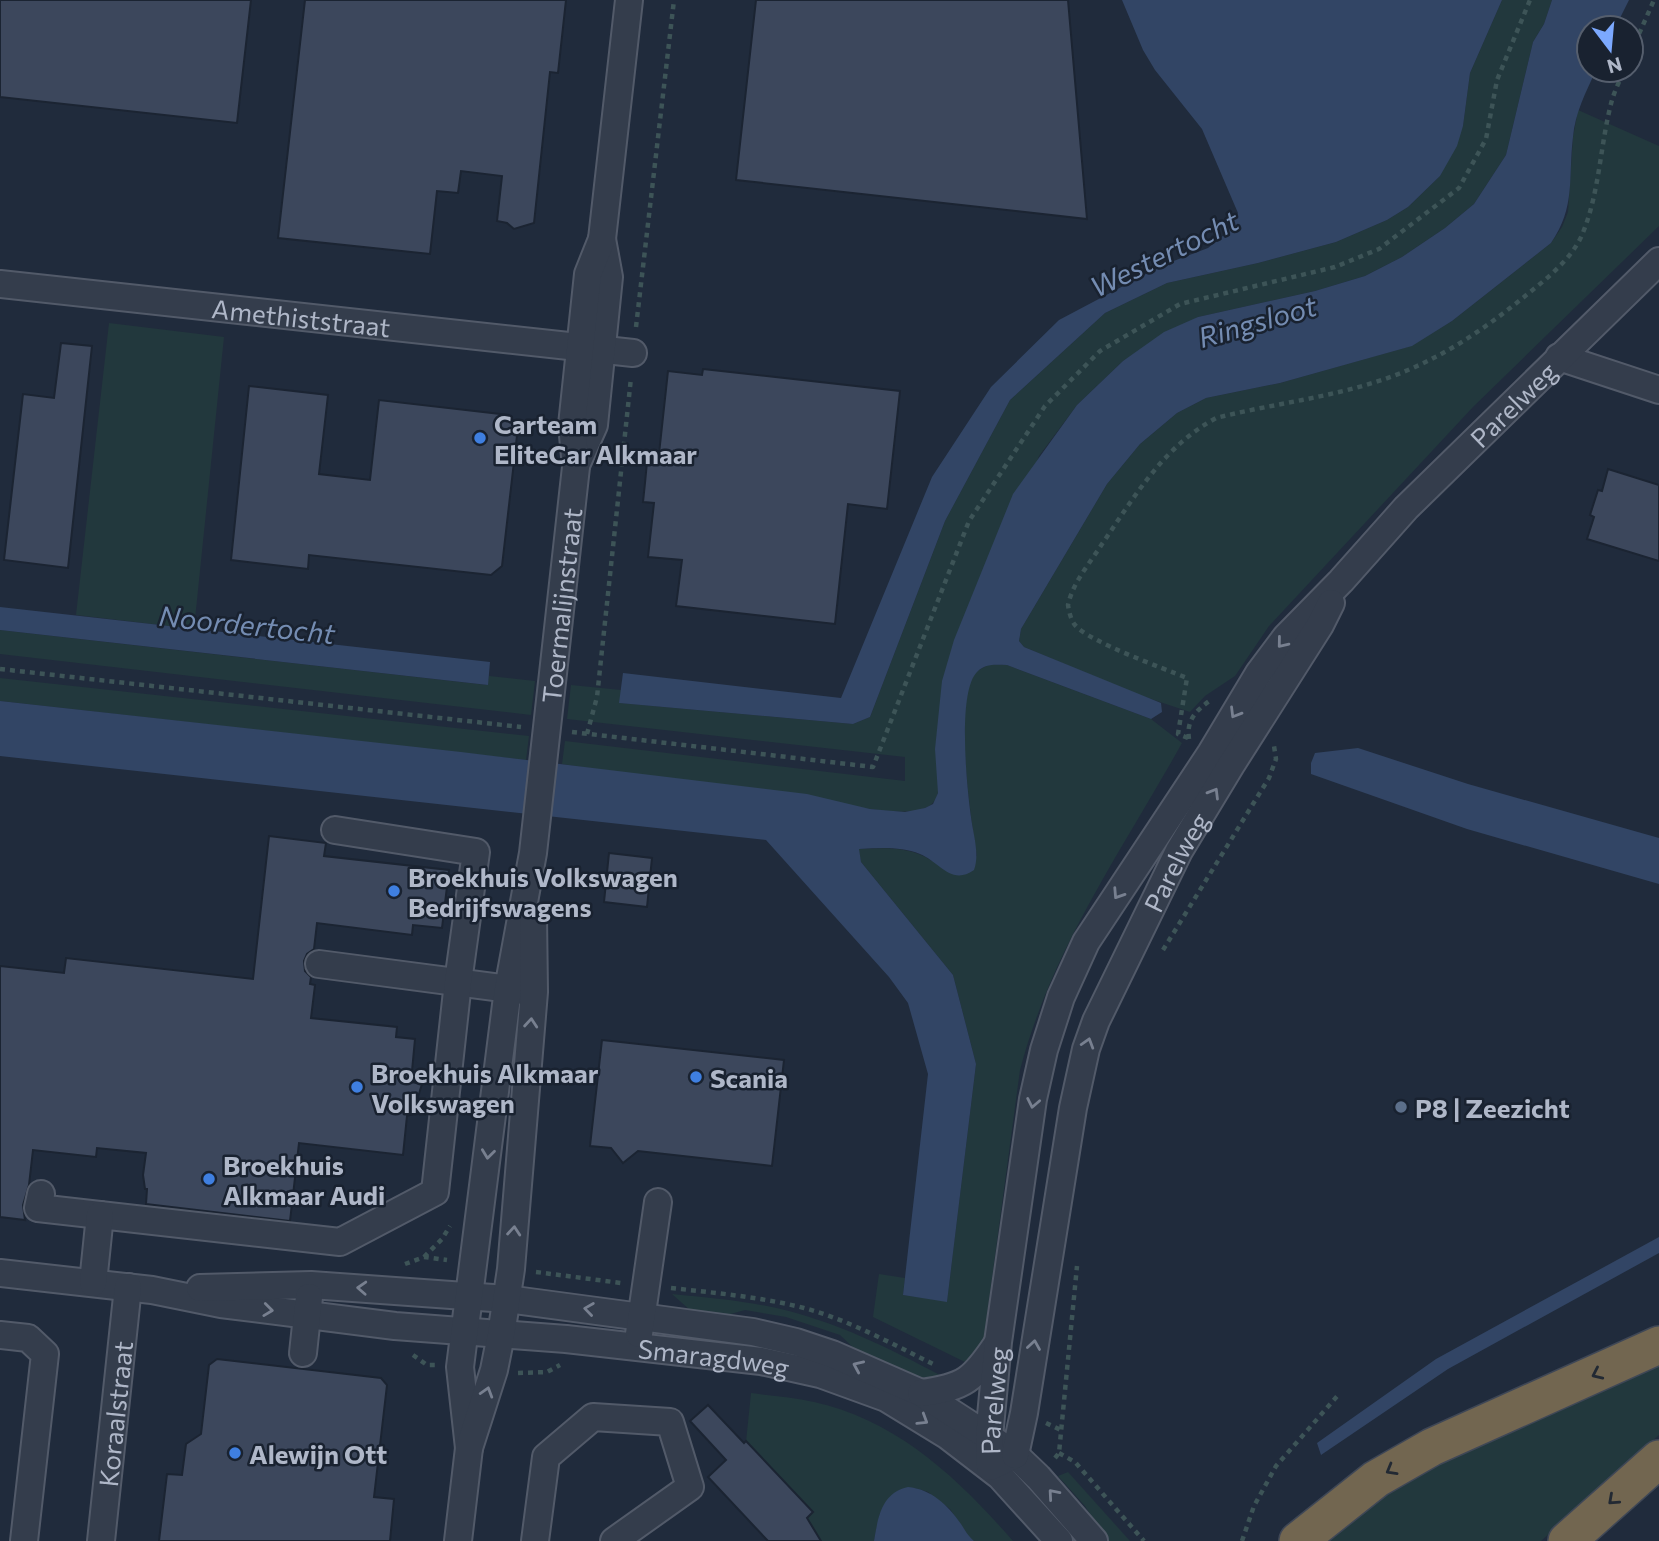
<svg xmlns="http://www.w3.org/2000/svg" width="1659" height="1541" font-family="Commissioner,sans-serif">
<style>
.green{fill:#22383d}
.water{fill:#324565}
.building{fill:#3c475c;stroke:#1b2432;stroke-width:2}
.lines{fill:none;stroke-linecap:round;stroke-linejoin:round}
.minor-casing{stroke:#525a69;stroke-width:30}
.highway-casing{stroke:#3f4756;stroke-width:40}
.path{stroke:#3d5457;stroke-width:4.5;stroke-dasharray:5 5;stroke-linecap:butt}
.minor{stroke:#343d4c;stroke-width:26}
.highway{stroke:#726650;stroke-width:37}
.oneway{stroke:#788090}
.oneway2{stroke:#222933}
.shop-dot{fill:#3f7fe0;stroke:#192230;stroke-width:2.5}
.service-dot{fill:#5c6f8a;stroke:#192230;stroke-width:2.5}
.labels{text-anchor:middle;dominant-baseline:central;stroke-width:5;stroke-linejoin:round;paint-order:stroke}
.street-label{font-size:26px;fill:#afb7c8;stroke:#192230}
.poi-label{font-size:26px;font-weight:bold;fill:#afb7c8;stroke:#192230;text-anchor:start}
.water-label{font-size:28px;font-style:italic;fill:#748cb2;stroke:#192230}
</style>
<rect width="100%" height="100%" fill="#202b3c"/>
<!-- green -->
<g class="green">
<path d="M1502,0H1552L1544,24L1533,42L1506,155L1474,204L1445,228L1402,257L1365,276L1315,291L1198,317L1123,361L1077,405L1039,456L939,718C938,729 935,741 936,752C936,765 942,784 937,796C930,818 887,811 870,809L562,764L565,741L905,781V757L567,719L571,685L621,690L620,703L853,724L870,717L945,521L1010,400L1105,313L1167,283L1258,263L1336,242L1387,220L1408,207L1440,176L1463,126L1470,73Z"/>
<path d="M1578,110L1659,146V226L1473,407L1269,626L1235,676L1205,696L1190,712L1136,694L1024,647L1019,641L1021,629L1107,484L1140,444L1177,413L1206,398L1280,383L1411,346L1452,321L1551,243L1562,227L1568,212L1573,137Z"/>
<path d="M109,323L224,337L194,629L76,615Z"/>
<path d="M0,630L487,685L489,676L535,681L531,715L0,654Z"/>
<path d="M989,664L1007,665L1151,719L1182,743C1122,851 1052,948 1020,1070L984,1338L979,1354L969,1364L873,1317L879,1274L905,1278L903,1295L947,1301L976,1064L953,975L861,862L858,849C885,848 909,846 932,861L977,856C971,821 953,701 975,673C978,670 985,667 989,664Z"/>
<path d="M0,678L529,736L526,760L0,701Z"/>
<path d="M672,1294C711,1298 751,1301 789,1311C846,1326 899,1353 951,1381H915L860,1354L840,1335L786,1317L745,1310L720,1317L691,1311Z"/>
<path d="M1659,1357V1435L1541,1541H1312L1383,1487Z"/>
<path d="M751,1393C772,1396 794,1397 814,1402C897,1420 959,1479 1013,1541H974L969,1537L950,1509L928,1492L915,1488L880,1513L874,1541H817L811,1524L746,1442Z"/>
<path d="M1068,1472L1130,1541H1107L1085,1506L1058,1476Z"/>
</g>
<!-- water -->
<g class="water">
<path d="M1122,0H1502L1470,73L1463,126L1457,146L1440,176L1408,207L1387,220L1336,242L1258,263L1167,283L1105,313L1010,400L945,521L870,717L853,724L619,703L623,673L841,698L932,477L991,387L1059,320L1163,265L1208,248L1224,235L1238,213L1202,129L1155,70L1143,50Z"/>
<path d="M1552,0H1629L1615,28H1589V70H1596C1586,92 1575,113 1573,137C1568,178 1576,207 1551,243L1452,321L1412,346L1280,383L1206,398L1177,413L1140,444L1107,484L1021,629L1019,641L1024,647L1161,703L1162,712L1151,719L1007,665C995,665 986,663 977,672C957,692 967,789 971,817C973,834 980,854 974,870C951,886 940,862 920,854C900,846 879,848 859,849L861,862L953,975L976,1064L947,1302L903,1295L928,1074L908,1003L889,977L766,840L0,756V701L461,752L807,794L870,809L905,812L925,808L933,804L938,793L935,749L942,681L954,640L1013,494L1077,405L1123,361L1164,332L1198,317L1315,291L1365,276L1402,257L1445,228L1474,204L1506,155L1533,42L1544,24Z"/>
<path d="M0,607L490,662L488,685L0,630Z"/>
<path d="M1358,748L1468,784L1659,838V884L1467,829L1311,774V763L1315,753Z"/>
<path d="M1659,1237V1253L1448,1369L1321,1455L1317,1443L1436,1359Z"/>
<path d="M908,1487C931,1489 948,1505 961,1524C965,1530 968,1536 974,1541H874C878,1518 881,1493 908,1487Z"/>
</g>
<!-- building -->
<g class="building">
<path d="M0,0H251L237,123L0,97Z"/>
<path d="M305,0H566L558,73L550,72L534,223L514,229L507,223L497,221L502,176L461,171L458,193L437,191L430,254L278,238Z"/>
<path d="M756,0H1068L1087,219L736,180Z"/>
<path d="M61,343L92,346L68,568L4,560L23,394L54,398Z"/>
<path d="M703,369L900,391L887,509L848,504L835,624L676,606L682,560L648,557L654,503L643,502L645,483L647,462L658,463L668,371L702,375Z"/>
<path d="M249,386L328,395L319,474L370,480L379,400L509,415L518,427L502,566L491,575L309,555L308,569L231,560Z"/>
<path d="M1608,469L1659,485V561L1587,539L1594,517L1590,515L1598,490L1602,491Z"/>
<path d="M269,836L326,843L324,856L449,870L442,928L413,925L412,935L317,923L314,949L307,954L304,961L305,971L311,977L310,984L315,985L311,1018L397,1027L396,1037L415,1039L411,1082L422,1084L418,1097L419,1112L407,1116L403,1155L299,1143L290,1221L146,1204L147,1189H145L143,1175L146,1153L97,1148L96,1157L33,1150L29,1185L23,1205L25,1220L0,1217V966L64,973L66,958L253,979Z"/>
<path d="M609,853L652,858L647,907L604,902Z"/>
<path d="M602,1040L784,1060L772,1166L638,1151L623,1163L611,1148L590,1146Z"/>
<path d="M217,1359L381,1378L387,1385L374,1497L394,1499L390,1541H159L167,1474L182,1475L186,1444L201,1434L209,1365Z"/>
<path d="M708,1405L744,1443L746,1441L813,1512L807,1518L821,1541H768L708,1477L726,1460L690,1421Z"/>
</g>
<g class="lines">
<defs>
<g id="minor">
<path id="s1" d="M0,284L633,353"/>
<path d="M1559,357L1659,390"/>
<path d="M577,463L594,425L609,277L602,239"/>
<path d="M319,964L525,991"/>
<path d="M41,1194L38,1208L340,1242L435,1192L458,982L476,852L335,830"/>
<path id="s2" d="M0,1273L152,1290L221,1304L395,1326L566,1339L761,1361L820,1374L886,1398L948,1436L1000,1476L1059,1541"/>
<path d="M93,1283L100,1215"/>
<path d="M200,1288L311,1285L507,1299L753,1332L796,1342L832,1354L921,1393L989,1437L1015,1455L1038,1477L1094,1541"/>
<path d="M639,1334L658,1202"/>
<path d="M0,1335L28,1338L45,1354L24,1541"/>
<path d="M303,1353L309,1297"/>
<path d="M921,1393C965,1387 973,1380 997,1344"/>
<path id="s3" d="M469,1448L460,1367L508,989L533,853L576,467L572,425L588,274L602,239L629,0"/>
<path id="s4" d="M1015,1455L990,1467L989,1437L998,1342L1033,1099L1044,1050L1061,997L1086,942L1211,753L1259,673L1286,637L1341,581L1406,508L1659,261"/>
<path id="s5" d="M1015,1455L1024,1413L1073,1108L1086,1049L1096,1021L1179,851L1231,765L1320,625L1331,603"/>
<path id="s6" d="M101,1541L128,1287"/>
<path d="M458,1541L469,1448L494,1370L501,1335L511,1269L534,992L533,916"/>
<path d="M535,1541L546,1457L593,1417L670,1422L690,1487L614,1541"/>
</g>
<g id="highway">
<path d="M1298,1541L1376,1479L1432,1447L1659,1345"/>
<path d="M1567,1541L1659,1459"/>
</g>
</defs>
<!-- minor casing -->
<use href="#minor" class="minor-casing"/>
<!-- highway casing -->
<use href="#highway" class="highway-casing"/>
<!-- path -->
<g class="path">
<path d="M1631,52L1654,0"/>
<path d="M636,327L674,0"/>
<path d="M0,669L521,727"/>
<path d="M572,732L873,767L969,521L1045,406L1100,351L1180,304L1335,267L1379,249L1459,188L1486,139L1497,80L1530,0"/>
<path d="M587,734L597,697L631,378"/>
<path d="M1188,738L1178,734L1187,678C1163,668 1089,642 1075,625C1071,620 1069,612 1068,605C1073,582 1090,563 1102,544C1135,496 1163,447 1216,418C1279,402 1348,396 1408,370C1451,352 1488,326 1524,297C1545,280 1571,260 1582,235C1600,192 1600,144 1612,100C1615,90 1620,80 1624,70"/>
<path d="M1189,739C1186,719 1197,710 1212,699"/>
<path d="M1163,950L1269,778L1276,759L1274,746"/>
<path d="M424,1257L442,1239L450,1226"/>
<path d="M405,1264L424,1257L447,1260"/>
<path d="M536,1272L621,1283"/>
<path d="M671,1288C716,1293 761,1297 804,1308C849,1320 892,1344 933,1364"/>
<path d="M413,1355L427,1365H436"/>
<path d="M518,1373L547,1372L560,1365"/>
<path d="M1046,1423L1061,1430"/>
<path d="M1059,1453L1075,1462L1144,1541"/>
<path d="M1055,1458L1059,1453L1077,1266"/>
<path d="M1242,1541L1254,1506L1276,1466L1340,1393"/>
</g>
<!-- minor -->
<use href="#minor" class="minor"/>
<!-- highway -->
<use href="#highway" class="highway"/>
</g>
<!-- one-way arrows -->
<defs><path id="oneway-chevron" d="M-2-3.5L2.5 0L-2 3.5" fill="none" stroke-width="1.6" stroke-linecap="round" stroke-linejoin="round" transform="scale(1.75)"/></defs>
<g class="oneway">
<use href="#oneway-chevron" transform="translate(1282 643) rotate(129)"/>
<use href="#oneway-chevron" transform="translate(1235 713) rotate(121)"/>
<use href="#oneway-chevron" transform="translate(1214 793) rotate(-59)"/>
<use href="#oneway-chevron" transform="translate(1118 894) rotate(123)"/>
<use href="#oneway-chevron" transform="translate(531 1023) rotate(-85)"/>
<use href="#oneway-chevron" transform="translate(1088 1043) rotate(-73)"/>
<use href="#oneway-chevron" transform="translate(1033 1103) rotate(101)"/>
<use href="#oneway-chevron" transform="translate(488 1154) rotate(97)"/>
<use href="#oneway-chevron" transform="translate(514 1231) rotate(-85)"/>
<use href="#oneway-chevron" transform="translate(362 1288) rotate(-177)"/>
<use href="#oneway-chevron" transform="translate(589 1309) rotate(-172)"/>
<use href="#oneway-chevron" transform="translate(268 1310) rotate(7)"/>
<use href="#oneway-chevron" transform="translate(1034 1345) rotate(-81)"/>
<use href="#oneway-chevron" transform="translate(858 1366) rotate(-156)"/>
<use href="#oneway-chevron" transform="translate(487 1392) rotate(-73)"/>
<use href="#oneway-chevron" transform="translate(923 1420) rotate(32)"/>
<use href="#oneway-chevron" transform="translate(1053 1494) rotate(-131)"/>
</g>
<g class="oneway2">
<use href="#oneway-chevron" transform="translate(1597 1374) rotate(155)"/>
<use href="#oneway-chevron" transform="translate(1391 1470) rotate(150)"/>
<use href="#oneway-chevron" transform="translate(1613 1500) rotate(138)"/>
</g>
<!-- markers -->
<g class="shop-dot">
<circle cx="480" cy="438" r="7"/>
<circle cx="394" cy="891" r="7"/>
<circle cx="696" cy="1077" r="7"/>
<circle cx="357" cy="1087" r="7"/>
<circle cx="209" cy="1179" r="7"/>
<circle cx="235" cy="1453" r="7"/>
</g>
<circle class="service-dot" cx="1401" cy="1107" r="7"/>
<g class="labels">
<!-- street labels -->
<g class="street-label">
<text stroke="none"><textPath href="#s1" startOffset="303">Amethiststraat</textPath></text>
<text stroke="none"><textPath href="#s4" startOffset="1255">Parelweg</textPath></text>
<text stroke="none"><textPath href="#s3" startOffset="850">Toermalijnstraat</textPath></text>
<text stroke="none"><textPath href="#s5" startOffset="620">Parelweg</textPath></text>
<text stroke="none"><textPath href="#s2" startOffset="719">Smaragdweg</textPath></text>
<text stroke="none"><textPath href="#s4" startOffset="94">Parelweg</textPath></text>
<text stroke="none"><textPath href="#s6" startOffset="128">Koraalstraat</textPath></text>
</g>
<!-- poi labels -->
<g class="poi-label">
<text x="494" y="423">Carteam<tspan x="494" dy="30">EliteCar Alkmaar</tspan></text>
<text x="408" y="876">Broekhuis Volkswagen<tspan x="408" dy="30">Bedrijfswagens</tspan></text>
<text x="371" y="1072">Broekhuis Alkmaar<tspan x="371" dy="30">Volkswagen</tspan></text>
<text x="710" y="1077">Scania</text>
<text x="1415" y="1107">P8 | Zeezicht</text>
<text x="223" y="1164">Broekhuis<tspan x="223" dy="30">Alkmaar Audi</tspan></text>
<text x="249" y="1453">Alewijn Ott</text>
</g>
<!-- water labels -->
<g class="water-label">
<text transform="translate(1164 253) rotate(-26)">Westertocht</text>
<text transform="translate(1257 321) rotate(-16)">Ringsloot</text>
<text transform="translate(247 624) rotate(6)">Noordertocht</text>
</g>
</g>
<!-- north arrow -->
<g transform="translate(1610 49) rotate(164)"><circle r="33" fill="#192230" stroke="#555e6d" stroke-width="2"/>
<path d="M0-5L12 26L0 18L-12 26Z" fill="#7ca9ff"/>
<text y="-10" font-size="19" font-weight="bold" text-anchor="middle" fill="#afb7c8">N</text>
</g>
</svg>
